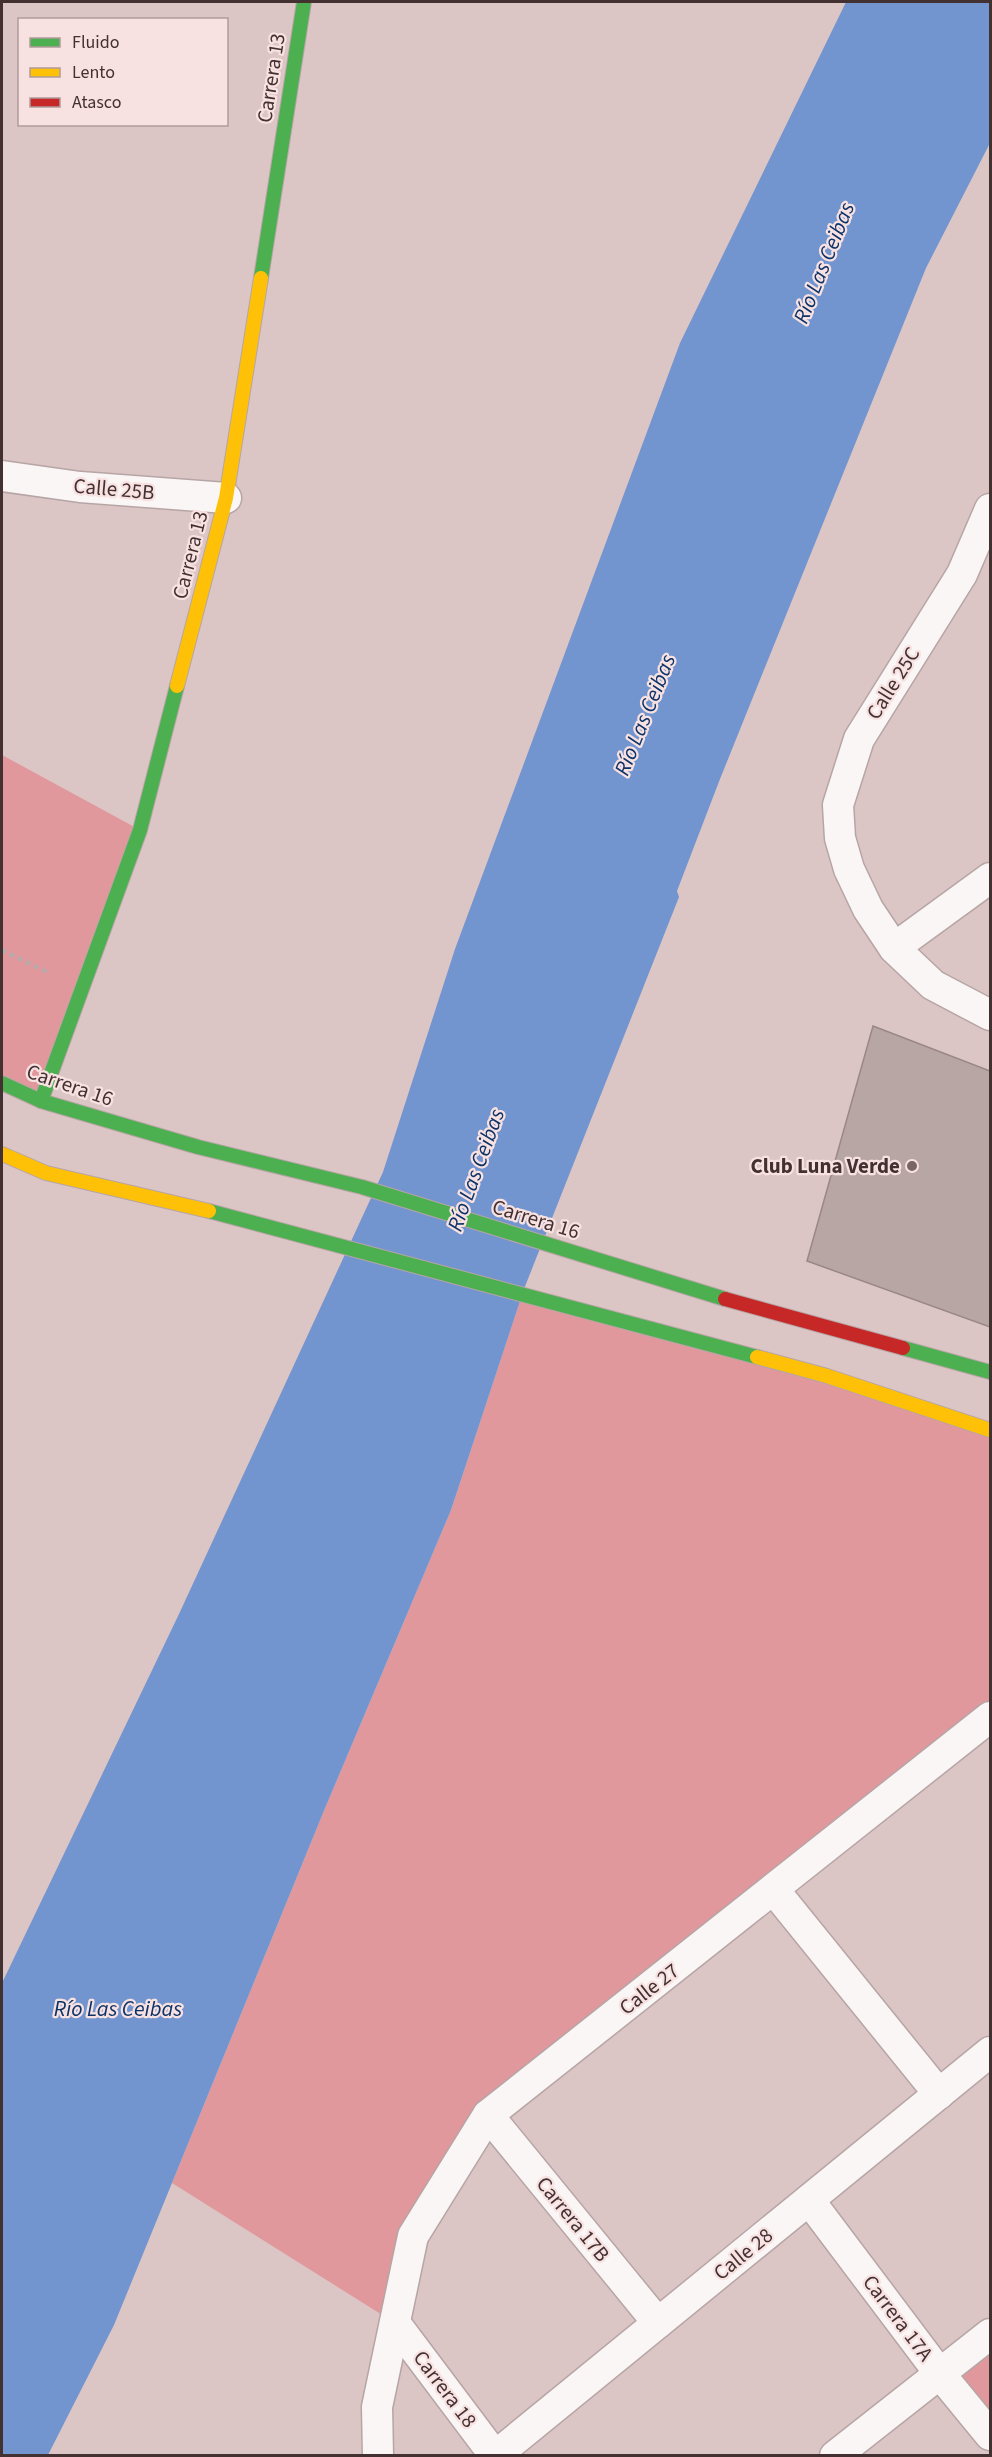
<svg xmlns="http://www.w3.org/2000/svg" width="992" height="2457" font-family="'Source Sans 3',sans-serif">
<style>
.green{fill:#e0989c}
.water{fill:#7395cf}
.building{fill:#b8a6a4;stroke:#998886;stroke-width:1.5}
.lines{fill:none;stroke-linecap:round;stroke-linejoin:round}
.street-casing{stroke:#b7a5a5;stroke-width:33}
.fast-casing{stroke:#b7a5a5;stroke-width:16}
.slow-casing{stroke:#b7a5a5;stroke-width:16}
.jam-casing{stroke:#b7a5a5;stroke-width:16}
.path{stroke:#b5abac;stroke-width:4;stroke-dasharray:4.5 4.5;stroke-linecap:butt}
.street{stroke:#faf6f6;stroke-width:30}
.fast{stroke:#4caf50;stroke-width:14}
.slow{stroke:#ffc107;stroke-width:14}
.jam{stroke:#c62828;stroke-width:14}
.poi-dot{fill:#796565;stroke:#f8e1e1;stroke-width:2}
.labels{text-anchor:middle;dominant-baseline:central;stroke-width:4.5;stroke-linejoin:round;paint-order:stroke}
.street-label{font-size:21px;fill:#433132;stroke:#f8e1e1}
.poi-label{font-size:21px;font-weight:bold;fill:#433132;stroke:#f8e1e1;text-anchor:end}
.water-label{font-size:22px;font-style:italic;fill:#0b3368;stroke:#f8e1e1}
</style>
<rect width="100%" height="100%" fill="#dcc5c5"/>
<!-- green -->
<g class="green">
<path d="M2,755L140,830L41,1101L2,1083Z"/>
<path d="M524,1289L990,1430V1715L483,2118L413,2236L395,2323L172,2183L323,1813L451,1510Z"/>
<path d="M990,2339V2427L946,2373Z"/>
</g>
<!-- water -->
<path class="water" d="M846,2H990V143L926,268L720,779L677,891L679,897L524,1289L451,1510L323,1813L114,2325L48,2455H2V1983L179,1614L383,1172L455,949L680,343Z"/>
<!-- building -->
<path class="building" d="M873,1026L990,1071V1327L807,1261Z"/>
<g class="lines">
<defs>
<g id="street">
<path d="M2,476L80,487L226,498"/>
<path d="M990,509L962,574L859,739L838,805L840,838L849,869L868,909L894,948L933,985L990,1015"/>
<path d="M894,948L990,878"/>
<path d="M774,1890L939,2094"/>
<path d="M488,2115L658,2323"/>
<path d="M809,2200L940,2374L990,2435"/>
<path d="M395,2323L495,2456"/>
<path d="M378,2456L377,2407L413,2236L488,2115L990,1717"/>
<path d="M495,2456L990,2052"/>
<path d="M835,2456L990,2334"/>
</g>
<g id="fast">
<path d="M261,278L304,2"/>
<path d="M2,1083L41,1101L198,1147L362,1187L725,1299"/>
<path d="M41,1101L140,830L177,686"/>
<path d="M209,1211L757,1357"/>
<path d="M903,1348L990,1372"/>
</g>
<g id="slow">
<path d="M177,686L226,498L261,278"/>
<path d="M2,1154L46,1173L209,1211"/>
<path d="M757,1357L827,1376L990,1430"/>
</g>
<path id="jam" d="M725,1299L903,1348"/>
</defs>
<!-- street casing -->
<use href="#street" class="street-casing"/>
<!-- fast casing -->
<use href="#fast" class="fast-casing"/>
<!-- slow casing -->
<use href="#slow" class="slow-casing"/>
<!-- jam casing -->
<use href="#jam" class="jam-casing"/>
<!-- path -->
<path class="path" d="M2,950L49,973"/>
<!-- street -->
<use href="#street" class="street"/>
<!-- fast -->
<use href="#fast" class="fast"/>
<!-- slow -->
<use href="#slow" class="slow"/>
<!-- jam -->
<use href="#jam" class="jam"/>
</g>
<!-- markers -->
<circle class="poi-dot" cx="912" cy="1166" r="6"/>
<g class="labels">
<!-- street labels -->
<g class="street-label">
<text transform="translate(271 78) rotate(-81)">Carrera 13</text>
<text transform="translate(114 489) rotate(5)">Calle 25B</text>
<text transform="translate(190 555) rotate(-76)">Carrera 13</text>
<text transform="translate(893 683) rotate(-58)">Calle 25C</text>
<text transform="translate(70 1085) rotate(19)">Carrera 16</text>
<text transform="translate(536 1219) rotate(17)">Carrera 16</text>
<text transform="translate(649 1989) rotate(-38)">Calle 27</text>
<text transform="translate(573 2219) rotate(51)">Carrera 17B</text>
<text transform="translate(743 2254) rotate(-39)">Calle 28</text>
<text transform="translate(898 2318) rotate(53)">Carrera 17A</text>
<text transform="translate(445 2389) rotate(53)">Carrera 18</text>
</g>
<!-- poi labels -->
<g class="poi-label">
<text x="900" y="1166">Club Luna Verde</text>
</g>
<!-- water labels -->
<g class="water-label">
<text transform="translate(824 263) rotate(-68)">Río Las Ceibas</text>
<text transform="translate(645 715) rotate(-68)">Río Las Ceibas</text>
<text transform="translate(476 1170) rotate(-70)">Río Las Ceibas</text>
<text x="118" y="2009">Río Las Ceibas</text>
</g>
</g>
<!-- border -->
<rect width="992" height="2457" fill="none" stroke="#433132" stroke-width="6"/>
<!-- legend -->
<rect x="18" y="18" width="210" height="108" fill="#f8e1e1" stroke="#b09b9b" stroke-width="1.5"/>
<rect x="30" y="38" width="30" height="9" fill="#4caf50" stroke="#b09b9b" stroke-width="1.5"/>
<text x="72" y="48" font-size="18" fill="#433132">Fluido</text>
<rect x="30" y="68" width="30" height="9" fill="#ffc107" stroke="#b09b9b" stroke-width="1.5"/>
<text x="72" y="78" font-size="18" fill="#433132">Lento</text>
<rect x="30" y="98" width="30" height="9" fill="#c62828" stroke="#b09b9b" stroke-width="1.5"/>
<text x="72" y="108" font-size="18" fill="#433132">Atasco</text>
</svg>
